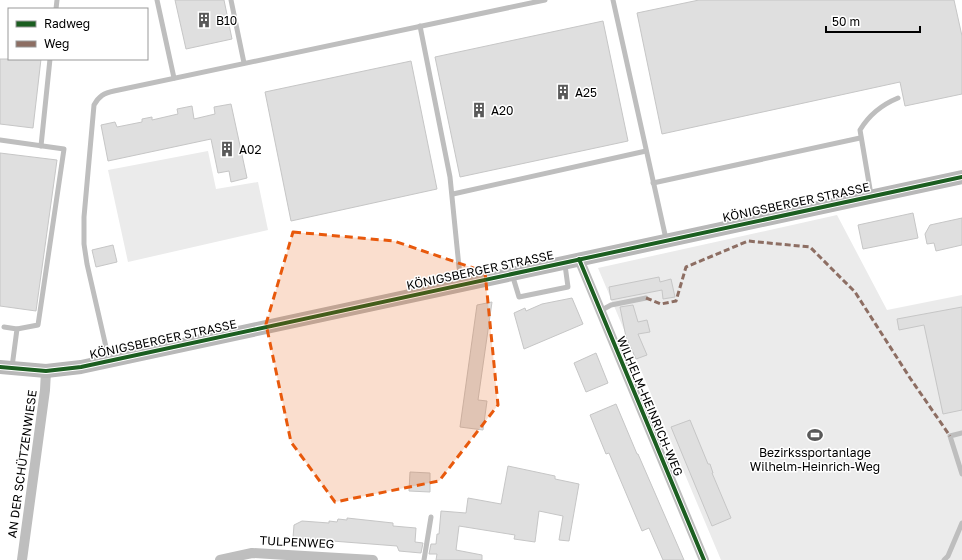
<svg xmlns="http://www.w3.org/2000/svg" width="962" height="560" font-family="'Golos Text',sans-serif">
<style>
.green{fill:#ebebeb}
.building{fill:#dfdfdf;stroke:#c6c6c6}
.lines{fill:none;stroke-linecap:round;stroke-linejoin:round}
.service{stroke:#bebebe;stroke-width:5}
.minor{stroke:#bebebe;stroke-width:10}
.secondary{stroke:#b8b8b8;stroke-width:14}
.quiet{stroke:#8d6e63;stroke-width:3;stroke-dasharray:6 3;stroke-linecap:butt}
.cycleway-casing{stroke:#fff;stroke-width:6}
.cycleway{stroke:#1b5e20;stroke-width:4}
.marked{fill:#e8590c;fill-opacity:0.2;stroke:#e8590c;stroke-width:3;stroke-dasharray:8 5;stroke-linejoin:round}
.labels{text-anchor:middle;dominant-baseline:central;stroke-width:3;stroke-linejoin:round;paint-order:stroke}
.poi-label{font-size:12px;fill:#000;stroke:#fff;text-anchor:start}
.street-label{font-size:12px;fill:#000;stroke:#fff}
</style>
<rect width="100%" height="100%" fill="#fff"/>
<!-- green -->
<g class="green">
<path d="M208,151L216,189L258,182L268,230L128,262L108,170Z"/>
<path d="M837,215L887,310L962,295V560H721L598,268Z"/>
</g>
<!-- building -->
<g class="building">
<path d="M175,0H224L232,39L186,49Z"/>
<path d="M699,0H954L962,36V94L905,106L900,82L662,134L637,13Z"/>
<path d="M603,21L628,141L460,177L435,57Z"/>
<path d="M0,59H41L33,128L0,124Z"/>
<path d="M411,61L437,189L291,221L265,92Z"/>
<path d="M231,104L247,178L231,182L229,171L218,173L211,139L108,161L101,125L115,122L117,127L142,122V119L152,117V120L178,114L177,109L192,106L194,119L215,114L214,107Z"/>
<path d="M0,153L57,160L36,311L0,306Z"/>
<path d="M913,213L918,238L863,249L858,225Z"/>
<path d="M962,218V245L936,251L934,243L927,244L925,234L930,225Z"/>
<path d="M113,245L117,262L96,267L92,250Z"/>
<path d="M659,277L660,282L671,279L675,297L663,299L662,290L611,300L609,287Z"/>
<path d="M572,298L583,324L524,349L514,313L525,308L526,311L542,304Z"/>
<path d="M492,302L478,400L487,401L483,430L460,427L477,305Z"/>
<path d="M633,305L638,322L647,320L650,332L638,334L647,355L636,359L626,337L620,307Z"/>
<path d="M962,307V410L943,414L924,325L899,330L897,319Z"/>
<path d="M596,353L608,383L586,392L574,363Z"/>
<path d="M616,404L637,454H638L684,560H663L649,528L642,531L609,453L606,454L590,415Z"/>
<path d="M690,420L708,464H710L713,473H712L731,518L712,526L671,427Z"/>
<path d="M508,466L555,476V479L579,484L569,541L559,540L563,516L539,511L535,542L514,539L515,535L459,526L456,550L482,555V560H436L437,554H429L431,544H436L437,534H439L441,511L466,513L468,498L501,504Z"/>
<path d="M410,472L430,473V492L409,491Z"/>
<path d="M347,518L393,523V526L416,528L415,542L423,543L421,553L399,551L397,546L293,538L294,525L302,521L329,523V521L337,522L338,519L347,520Z"/>
</g>
<g class="lines">
<!-- service -->
<g class="service">
<path d="M157,0L174,78"/>
<path d="M231,0L244,63"/>
<path d="M613,0L666,239"/>
<path d="M56,9L57,0"/>
<path d="M420,26L450,177L459,267L462,283"/>
<path d="M0,140L64,149L38,325L17,329"/>
<path d="M41,146L50,59"/>
<path d="M653,183L860,138"/>
<path d="M453,194L646,151"/>
<path d="M871,195L860,130C869,115 881,105 898,98"/>
<path d="M512,274L519,297L568,287L565,265"/>
<path d="M600,311L611,305L646,298"/>
<path d="M4,327L17,329L12,367"/>
<path d="M109,360L87,264L84,244V217L94,105C99,96 104,93 114,91L545,0"/>
<path d="M962,433L950,436L962,474"/>
<path d="M424,560L431,517"/>
<path d="M944,560L948,556L962,523"/>
</g>
<!-- minor -->
<g class="minor">
<path d="M579,259L704,560"/>
<path d="M22,560L45,390L46,371"/>
<path d="M220,560L252,553L373,560"/>
</g>
<!-- secondary -->
<path class="secondary" d="M0,367L46,371L81,367L962,177"/>
<!-- quiet -->
<path class="quiet" d="M646,298L661,304L676,301L686,267L748,241L810,247L855,292L910,378L950,436"/>
<defs>
<g id="cycleway">
<path d="M579,259L704,560"/>
<path d="M0,367L46,371L81,367L962,177"/>
</g>
</defs>
<!-- cycleway casing -->
<use href="#cycleway" class="cycleway-casing"/>
<!-- cycleway -->
<use href="#cycleway" class="cycleway"/>
</g>
<!-- marked area -->
<path class="marked" d="M293,232L394,241L485,272L498,405L439,481L335,502L291,442L266,324Z"/>
<!-- icons -->
<defs>
<symbol id="building-bare" viewBox="-9 -9 18 18"><path d="M-4-6H4V6H1V3H-1V6H-4ZM-2.5-4.3h1.7v1.8h-1.7ZM.8-4.3h1.7v1.8H.8ZM-2.5-1h1.7V.8h-1.7ZM.8-1h1.7V.8H.8Z" fill="#595959" stroke="#fff" stroke-width="2.5" paint-order="stroke"/></symbol>
<symbol id="stadium-bare" viewBox="-9 -9 18 18"><path d="M0-5a6.5 5 0 1 0 0 10a6.5 5 0 1 0 0-10ZM-3.5-1.8h7v3.6h-7Z" fill="#595959" stroke="#fff" stroke-width="2.5" paint-order="stroke"/></symbol>
</defs>
<g fill-rule="evenodd">
<use href="#building-bare" x="193" y="9" width="22" height="22"/>
<use href="#building-bare" x="552" y="81" width="22" height="22"/>
<use href="#building-bare" x="468" y="99" width="22" height="22"/>
<use href="#building-bare" x="216" y="138" width="22" height="22"/>
<use href="#stadium-bare" x="804" y="424" width="22" height="22"/>
</g>
<g class="labels">
<!-- poi labels -->
<g class="poi-label">
<text x="216" y="20">B10</text>
<text x="575" y="92">A25</text>
<text x="491" y="110">A20</text>
<text x="239" y="149">A02</text>
<text x="815" y="452" text-anchor="middle">Bezirkssportanlage<tspan x="815" dy="14">Wilhelm-Heinrich-Weg</tspan></text>
</g>
<!-- street labels -->
<g class="street-label">
<text transform="translate(796 202) rotate(-12)">KÖNIGSBERGER STRASSE</text>
<text transform="translate(480 270) rotate(-12)">KÖNIGSBERGER STRASSE</text>
<text transform="translate(163 339) rotate(-12)">KÖNIGSBERGER STRASSE</text>
<text transform="translate(650 406) rotate(67)">WILHELM-HEINRICH-WEG</text>
<text transform="translate(22 464) rotate(-82)">AN DER SCHÜTZENWIESE</text>
<text transform="translate(297 542) rotate(3)">TULPENWEG</text>
</g>
</g>
<!-- legend -->
<rect x="8" y="8" width="140" height="52" fill="#ffffff" stroke="#999999"/>
<rect x="16" y="21" width="20" height="6" fill="#1b5e20" stroke="#999999"/>
<text x="44" y="28" font-size="12" fill="#000000">Radweg</text>
<rect x="16" y="41" width="20" height="6" fill="#8d6e63" stroke="#999999"/>
<text x="44" y="48" font-size="12" fill="#000000">Weg</text>
<!-- scale -->
<path d="M826 26v6h94v-6" fill="none" stroke="#000000" stroke-width="2"/>
<text x="832" y="26" font-size="12" fill="#000000" stroke="#ffffff" stroke-width="3" paint-order="stroke">50 m</text>
</svg>
